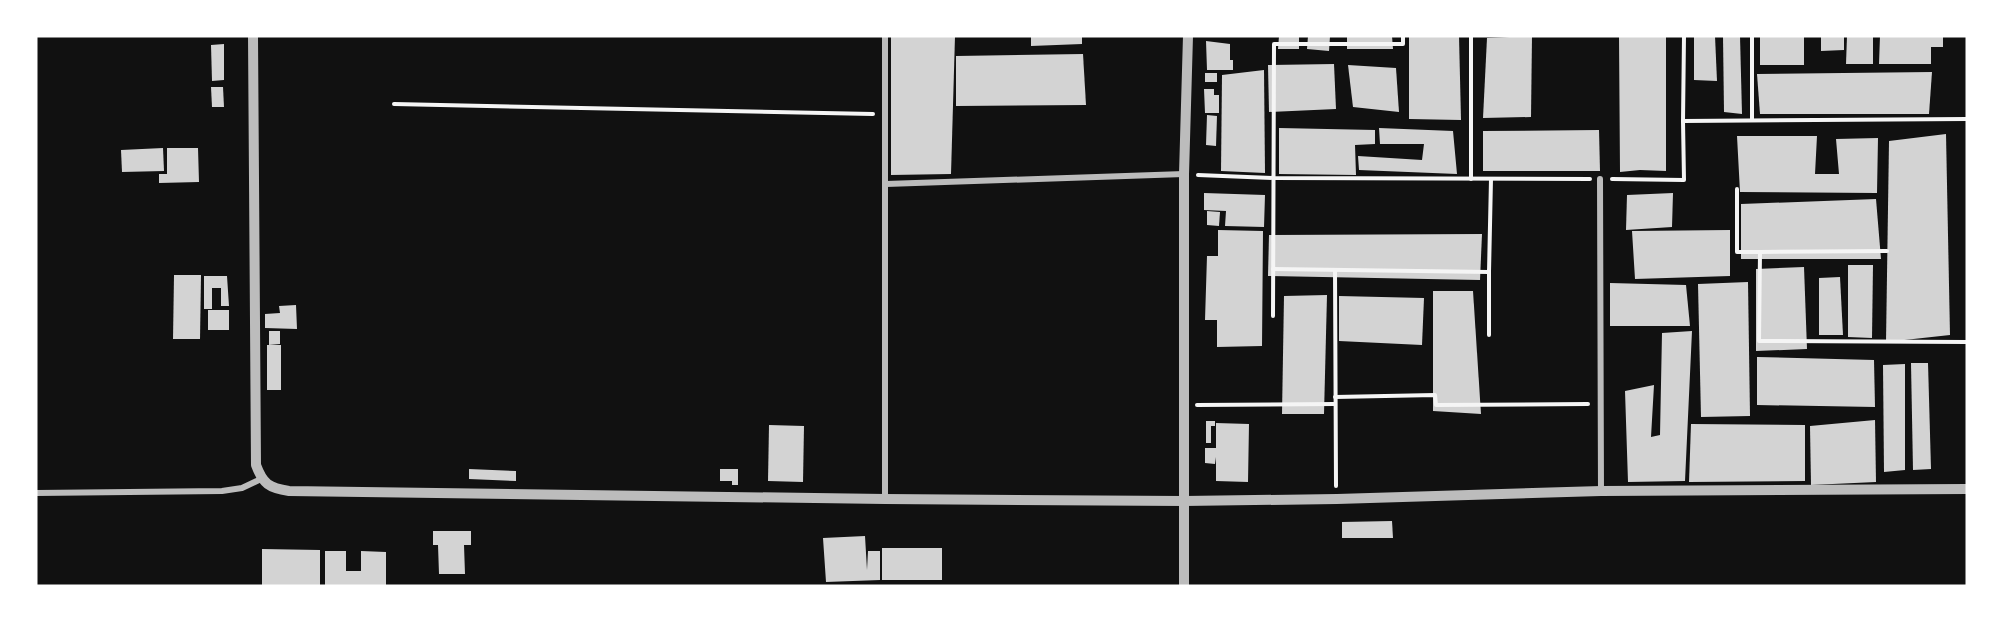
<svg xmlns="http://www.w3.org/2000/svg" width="2003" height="622" font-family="'Varela Round',sans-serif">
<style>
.building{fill:#d3d3d3}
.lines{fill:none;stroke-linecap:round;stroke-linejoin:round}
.path{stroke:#f5f5f5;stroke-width:4}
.minor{stroke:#bcbcbc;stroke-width:6}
.tertiary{stroke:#bcbcbc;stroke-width:10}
</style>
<rect width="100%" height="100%" fill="#111"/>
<!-- building -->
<g class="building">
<path d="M891,36H955L951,174L891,175Z"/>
<path d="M1031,36H1082V44L1031,46Z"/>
<path d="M1279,36H1299V49H1278Z"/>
<path d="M1308,36H1330L1329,51L1307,49Z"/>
<path d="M1347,36H1392L1393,49H1347Z"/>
<path d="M1409,36H1459L1461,120L1409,119Z"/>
<path d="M1532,36L1531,117L1483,118L1487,38Z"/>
<path d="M1619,36H1666V171L1640,170L1620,172Z"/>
<path d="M1694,36H1715L1717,81L1694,80Z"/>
<path d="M1723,36H1740L1742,114L1724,112Z"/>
<rect x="1760" y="36" width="44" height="29"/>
<path d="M1821,36H1844V50L1821,51Z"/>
<path d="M1847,36H1873V64H1846Z"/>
<path d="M1880,36H1943V47H1931V64H1879Z"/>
<path d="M1206,41L1230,44V60H1233V70H1207Z"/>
<path d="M224,44V80L212,81L211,45Z"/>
<path d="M1083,54L1086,105L956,106V56Z"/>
<path d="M1334,64L1336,109L1269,112L1268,65Z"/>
<path d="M1348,65L1396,68L1399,112L1353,107Z"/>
<path d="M1264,70L1265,173L1221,171L1222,75Z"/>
<path d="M1932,72L1929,114H1760L1757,74Z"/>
<rect x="1205" y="73" width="12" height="9"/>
<path d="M211,87H223L224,107H212Z"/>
<path d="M1204,89H1214V95H1219V113H1205Z"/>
<path d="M1207,115L1217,116L1216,146L1206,145Z"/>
<path d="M1279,128L1375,130V144L1355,145L1356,175L1279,174Z"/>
<path d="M1379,128L1453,131L1457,174L1359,170L1358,156L1422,160L1424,144H1380Z"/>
<path d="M1599,130L1600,171H1483V131Z"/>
<path d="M1946,134L1950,335L1886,342L1889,141Z"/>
<path d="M1737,136H1817L1815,174H1839L1836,139L1878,138L1877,193L1740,192Z"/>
<path d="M163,148L164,171L122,172L121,150Z"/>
<path d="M167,148H198L199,182L159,183V174H167Z"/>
<path d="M1204,193L1265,195L1264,227L1225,226L1226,211L1204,210Z"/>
<path d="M1673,193L1672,227L1626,230L1627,195Z"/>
<path d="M1876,199L1881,259H1741V204Z"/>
<path d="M1207,211L1220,212L1219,226L1207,225Z"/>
<path d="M1218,230L1263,231L1262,346L1217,347V320H1205L1207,256H1218Z"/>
<path d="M1730,230V276L1635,279L1632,231Z"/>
<path d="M1482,234L1480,280L1268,276L1269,235Z"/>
<path d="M1848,265H1873L1872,338L1848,337Z"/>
<path d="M1804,267L1807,349L1756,351V269Z"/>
<path d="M174,275H201L200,339H173Z"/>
<path d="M204,276H227L229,306H221V288H212V309H204Z"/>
<path d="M1840,277L1843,335H1819V278Z"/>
<path d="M1748,282L1750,416L1701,417L1698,284Z"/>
<path d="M1610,283L1686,285L1690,326H1610Z"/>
<path d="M1433,291H1473L1481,414L1433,411Z"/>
<path d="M1327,295L1324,414H1282L1284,296Z"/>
<path d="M1339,296L1424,298L1422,345L1339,341Z"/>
<path d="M296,305L297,329L265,328V314L280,313L279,306Z"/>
<rect x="208" y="310" width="21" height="20"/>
<path d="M269,331H280V344L269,345Z"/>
<path d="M1692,331L1685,481L1628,482L1625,391L1654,385L1651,437L1660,435L1662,333Z"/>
<rect x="267" y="345" width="14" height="45"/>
<path d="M1757,357L1874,360L1875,407L1757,405Z"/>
<path d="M1911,363H1928L1931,469L1913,470Z"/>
<path d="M1905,364V470L1884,472L1883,365Z"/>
<path d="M1875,420L1876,482L1811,485L1810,426Z"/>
<path d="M1206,421H1215V426H1211V443H1206Z"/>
<path d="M1216,423L1249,424L1248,482L1216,481V457L1215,464L1205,463V448H1216Z"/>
<path d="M1691,424L1805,425V481L1689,482Z"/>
<path d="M769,425L804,426L803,482L768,481Z"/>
<path d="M469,469L516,471V481L469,479Z"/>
<path d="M720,469H738V485H732V481H720Z"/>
<path d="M1392,521L1393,538H1342V522Z"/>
<path d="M433,531H471V545H464L465,574H439L438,545H433Z"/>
<path d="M865,536L867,570L868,551H880V580L826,582L823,538Z"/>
<rect x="882" y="548" width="60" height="32"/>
<path d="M262,549L320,550V586H262Z"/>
<path d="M325,551H346V571H361V551L386,552V586H325Z"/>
</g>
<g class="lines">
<!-- path -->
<g class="path">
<path d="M1684,36L1683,121L1967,119"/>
<path d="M394,104L873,114"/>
<path d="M1752,119V36"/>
<path d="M1198,175L1274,178L1590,179"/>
<path d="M1471,179V36"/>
<path d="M1612,179L1684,180L1683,121"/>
<path d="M1737,189V252H1760L1759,341L1967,342"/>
<path d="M1760,252L1887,251"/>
<path d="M1273,269L1489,272L1491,179"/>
<path d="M1335,270L1336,486"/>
<path d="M1489,272V335"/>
<path d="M1273,316L1274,44H1403V36"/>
<path d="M1335,397L1435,395L1436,405L1588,404"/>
<path d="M1197,405L1335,404"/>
</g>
<!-- minor -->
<g class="minor">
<path d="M1600,179L1601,491"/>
<path d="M886,184L1184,174"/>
<path d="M36,493L222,491L242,488L261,479"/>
<path d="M885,499V36"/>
</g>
<!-- tertiary -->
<g class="tertiary">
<path d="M253,36L256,465C263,484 269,488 289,491L885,499L1184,501L1337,499L1601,491L1967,489"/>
<path d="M1184,586V174L1188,36"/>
</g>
</g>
<!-- border -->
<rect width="2003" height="622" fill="none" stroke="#ffffff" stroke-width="75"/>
</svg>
